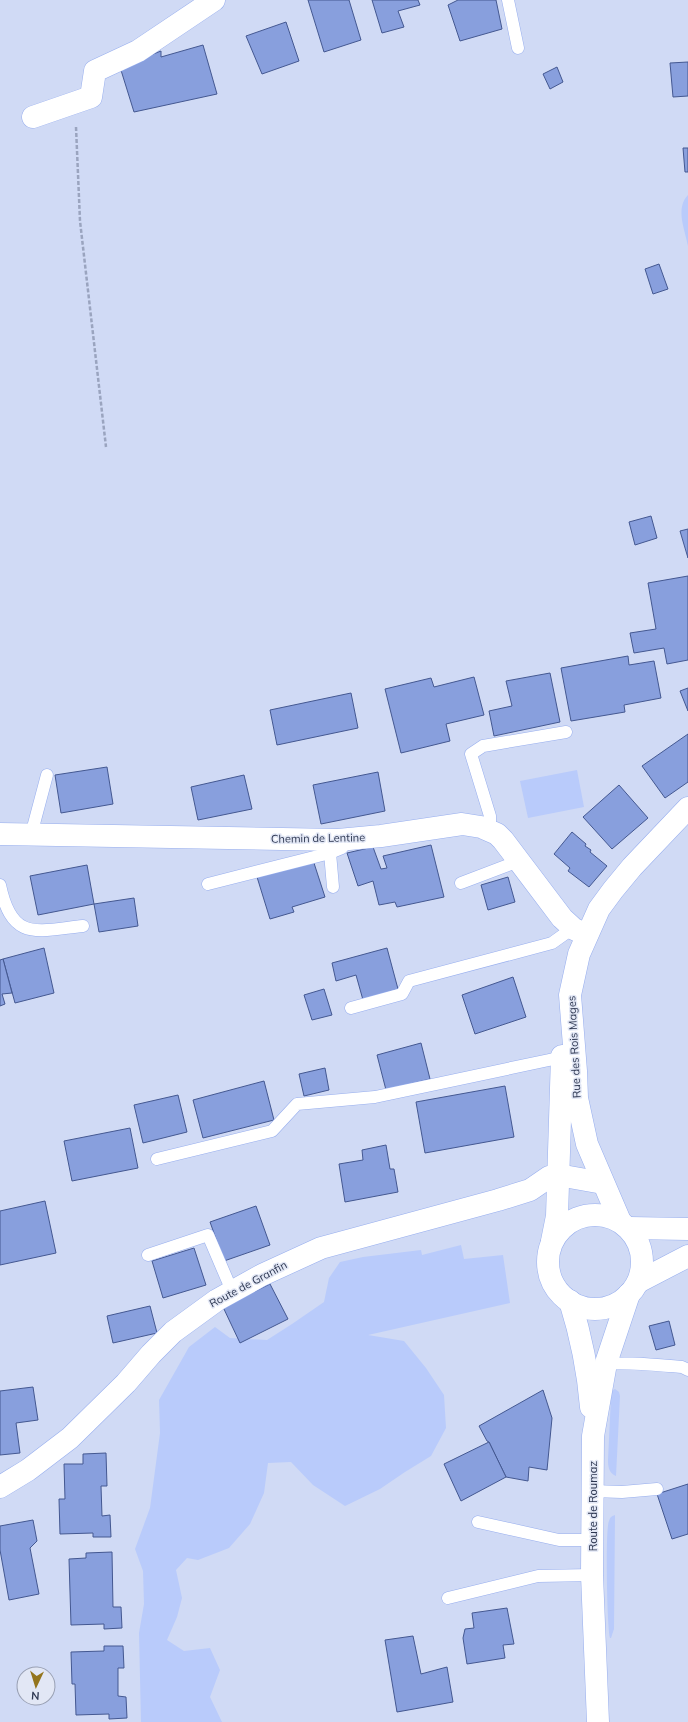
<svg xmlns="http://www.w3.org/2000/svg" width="688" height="1722" font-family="Mulish,sans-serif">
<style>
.green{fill:#b9cbfb}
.building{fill:#889fdd;stroke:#445891}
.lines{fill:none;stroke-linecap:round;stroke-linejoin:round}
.lane-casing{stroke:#97aeee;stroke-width:13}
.street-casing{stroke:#97aeee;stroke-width:23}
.secondary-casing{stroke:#97aeee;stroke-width:23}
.path{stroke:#9aa4bf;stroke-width:2.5;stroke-dasharray:4 2;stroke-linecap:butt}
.lane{stroke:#fff;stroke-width:12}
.street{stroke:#fff;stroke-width:22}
.secondary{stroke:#fff;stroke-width:22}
.labels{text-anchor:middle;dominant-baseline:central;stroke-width:3;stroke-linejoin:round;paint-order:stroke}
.street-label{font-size:11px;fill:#2c3650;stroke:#e2e7f5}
</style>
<rect width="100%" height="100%" fill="#d0daf5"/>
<!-- green -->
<g class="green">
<path d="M688,195V246C685,230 675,208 688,195Z"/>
<path d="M577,770L584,807L528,818L520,781Z"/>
<path d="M461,1245L464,1259L503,1255L510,1303L368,1335L404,1341L426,1368L444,1395L446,1428L431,1456L405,1472L380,1489L345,1506L313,1485L291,1462L268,1463L264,1493L250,1524L229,1548L198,1560L187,1558L176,1570L182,1598L177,1617L167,1640L184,1651L210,1648L220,1670L210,1697L222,1722H141L139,1633L144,1604L143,1571L135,1549L150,1508L160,1433L159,1400L189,1347L215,1327L230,1338L267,1340L292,1324L324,1302L329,1278L340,1262L363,1257L421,1250L422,1255Z"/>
<path d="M615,1389L619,1392L620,1396L616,1476C609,1473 608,1467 608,1460L611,1397V1391Z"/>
<path d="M615,1515L614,1629L611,1638H610C607,1629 605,1528 609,1521C610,1517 612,1516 615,1515Z"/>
</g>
<!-- building -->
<g class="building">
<path d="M308,0H349L361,40L324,52Z"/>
<path d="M372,0H418L420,5L398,11L404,27L382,33Z"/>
<path d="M458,0H496L502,29L460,41L448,5Z"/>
<path d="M286,22L299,61L262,74L246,36Z"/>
<path d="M203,45L217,94L134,112L120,67L161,51V57Z"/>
<path d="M688,62V96L673,97L670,63Z"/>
<path d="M557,67L563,82L550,89L543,74Z"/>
<path d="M683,148H688V172H685Z"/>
<path d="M659,264L668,289L653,294L645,269Z"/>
<path d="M651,516L657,538L635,545L629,522Z"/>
<path d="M688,529V558L680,531Z"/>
<path d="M688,576V660L667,664L664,648L634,653L630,633L656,629L648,583Z"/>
<path d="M628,656L629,665L654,661L661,698L624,705L625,712L571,721L561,668Z"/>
<path d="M550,673L560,722L494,736L489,711L512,706L506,681Z"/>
<path d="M474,677L484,715L446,724L450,741L401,753L385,689L431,678L434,687Z"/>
<path d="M688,688V711L680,691Z"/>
<path d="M351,693L358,728L277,745L270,710Z"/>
<path d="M688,734V782L665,798L642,766Z"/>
<path d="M107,767L113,804L61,813L55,775Z"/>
<path d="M378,772L385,811L321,824L313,785Z"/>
<path d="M244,775L252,809L198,820L191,787Z"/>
<path d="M619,785L648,818L612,849L583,817Z"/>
<path d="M572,832L586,844L585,846L591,850L590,852L607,866L589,887L568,871L570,868L554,854Z"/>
<path d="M431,845L444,897L397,907L395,902L379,905L373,881L358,886L347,853L373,847L381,869L387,868L383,856Z"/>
<path d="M313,860L325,897L292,907L294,912L270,919L257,877Z"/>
<path d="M87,865L94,904L38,915L30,876Z"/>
<path d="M508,877L515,902L488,910L481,885Z"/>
<path d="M134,898L138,926L99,932L94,904Z"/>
<path d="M44,948L54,993L15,1003L3,959Z"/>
<path d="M387,948L398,989L363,1000L356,975L336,981L332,963Z"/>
<path d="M3,959L12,993L2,994L5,1004L0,1006V960Z"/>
<path d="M513,977L526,1017L475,1034L462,995Z"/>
<path d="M324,989L332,1015L312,1020L304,995Z"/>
<path d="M421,1043L430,1079L386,1090L377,1055Z"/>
<path d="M325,1068L329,1090L304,1096L299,1074Z"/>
<path d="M264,1081L274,1120L203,1138L193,1100Z"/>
<path d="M505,1086L514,1137L425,1153L416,1102Z"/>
<path d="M178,1095L187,1132L143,1143L134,1105Z"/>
<path d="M130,1128L138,1168L72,1181L64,1141Z"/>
<path d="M386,1145L390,1169H394L398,1192L345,1202L339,1164L363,1160L362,1150Z"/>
<path d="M45,1201L56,1253L0,1265V1211Z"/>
<path d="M256,1206L270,1245L224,1261L210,1222Z"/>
<path d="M194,1248L206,1285L163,1298L152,1261Z"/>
<path d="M270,1284L288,1319L240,1343L223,1307Z"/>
<path d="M150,1306L157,1333L113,1343L107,1316Z"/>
<path d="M669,1321L675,1345L656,1350L649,1326Z"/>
<path d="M33,1387L38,1420L16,1423L20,1453L0,1455V1391Z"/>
<path d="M543,1390L552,1418L547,1470L529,1467L528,1481L506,1477L489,1442L487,1441L479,1426Z"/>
<path d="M489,1442L506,1477L461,1501L444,1464Z"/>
<path d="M106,1453L107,1486H101L102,1516L110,1515L111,1537H93V1533L60,1534L59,1499H65L64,1464H83V1454Z"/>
<path d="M688,1484V1534L672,1539L657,1494Z"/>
<path d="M33,1520L37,1541L30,1548L39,1594L9,1600L0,1550V1526Z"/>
<path d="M112,1552L113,1607H121L122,1628L104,1629V1624L71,1625L69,1559L86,1558V1553Z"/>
<path d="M507,1608L514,1644L503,1645L505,1658L467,1664L463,1638L465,1629L474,1628L472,1613Z"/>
<path d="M413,1636L421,1674L447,1667L453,1702L397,1712L385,1640Z"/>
<path d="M104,1646H123L124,1668H118V1696L126,1697L127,1718L109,1719V1714L76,1715L75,1684H72L71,1652L104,1651Z"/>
</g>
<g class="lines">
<defs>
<g id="lane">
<path d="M508,0L518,48"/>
<path d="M488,830L490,822V816L471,754L483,746L566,732"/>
<path d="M31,835L47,775"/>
<path d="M330,853L333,887"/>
<path d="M461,883L519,861"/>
<path d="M208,884L330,853L342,848L346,842"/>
<path d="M0,885C12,942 36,931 83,926"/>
<path d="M351,1008L402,994L409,981L552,943L573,928"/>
<path d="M157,1159L272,1131L297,1104L375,1097L549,1060L562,1057L565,1060"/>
<path d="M148,1255L208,1235L232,1291"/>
<path d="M603,1366C610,1360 668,1366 682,1367L688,1370"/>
<path d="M592,1491L622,1492L657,1489"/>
<path d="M478,1522L559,1540H592"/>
<path d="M448,1598L538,1576L592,1575"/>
</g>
<g id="street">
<path d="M33,117L91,97L95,71L138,51L214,0"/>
<path d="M0,834L338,840L381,836L462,824L481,827L497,834L503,840L562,918L574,929L587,935"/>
</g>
<g id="secondary">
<circle cx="595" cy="1262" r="47"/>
<path d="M620,1221L587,1144L577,1098L576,1071L570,995L579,954L599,909L613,890L632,867L688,808"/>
<path d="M629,1228L688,1229"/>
<path d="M552,1241L557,1216L562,1056"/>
<path d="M638,1282L688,1256"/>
<path d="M570,1301C581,1336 588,1370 591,1407"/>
<path d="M0,1487L28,1470L70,1438L126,1383L151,1354L173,1332L217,1300L262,1275L321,1248L498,1200L530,1190L549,1177L558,1175L603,1183"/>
<path d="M598,1722L592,1575L593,1436L606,1363L629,1294"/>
</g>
</defs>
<!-- lane casing -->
<use href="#lane" class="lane-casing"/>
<!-- street casing -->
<use href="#street" class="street-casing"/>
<!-- secondary casing -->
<use href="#secondary" class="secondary-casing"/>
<!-- path -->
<path class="path" d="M76,127L80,221L106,447"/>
<!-- lane -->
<use href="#lane" class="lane"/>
<!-- street -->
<use href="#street" class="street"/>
<!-- secondary -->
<use href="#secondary" class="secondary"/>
</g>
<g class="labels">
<!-- street labels -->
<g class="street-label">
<text transform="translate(318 838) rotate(-1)">Chemin de Lentine</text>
<text transform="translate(574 1047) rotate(-93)">Rue des Rois Mages</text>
<text transform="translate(248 1284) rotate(-28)">Route de Granfin</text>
<text transform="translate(593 1506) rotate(-90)">Route de Roumaz</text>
</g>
</g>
<!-- north arrow -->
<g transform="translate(36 1686) rotate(184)"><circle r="19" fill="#e2e7f5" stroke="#99a0b3"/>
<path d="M0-3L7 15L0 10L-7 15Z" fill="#94751d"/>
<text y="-6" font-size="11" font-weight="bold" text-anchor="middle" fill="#2c3650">N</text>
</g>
</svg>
